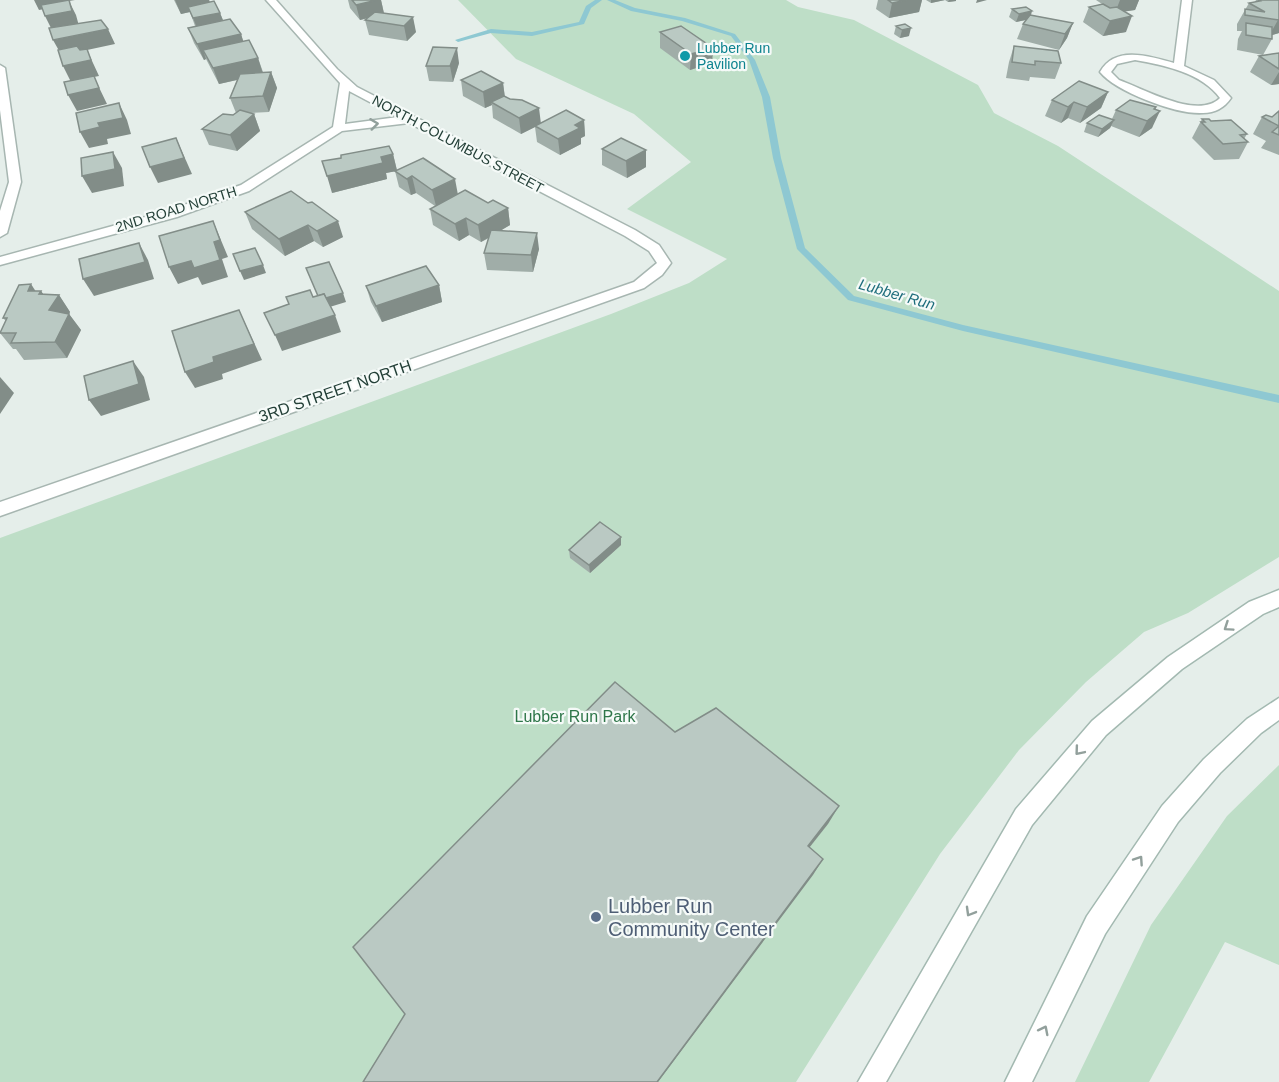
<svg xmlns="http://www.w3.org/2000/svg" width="1279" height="1082" font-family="Arial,sans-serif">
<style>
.green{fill:#bedec7}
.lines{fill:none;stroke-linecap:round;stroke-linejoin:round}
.stream{fill:#8ec8d2;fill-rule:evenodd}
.street-casing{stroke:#a7b6b1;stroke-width:3}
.secondary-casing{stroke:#a3b9b1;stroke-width:3}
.street{fill:#fff;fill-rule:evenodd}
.secondary{fill:#fff;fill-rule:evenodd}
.wall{fill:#a0ada8}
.shaded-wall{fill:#828d88}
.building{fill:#bac9c3;stroke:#828d88;stroke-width:1.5}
.oneway{stroke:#92a09c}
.culture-dot{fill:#0f9aa8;stroke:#f5faf8;stroke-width:2}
.service-dot{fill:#5c6f8a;stroke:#f5faf8;stroke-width:2}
.labels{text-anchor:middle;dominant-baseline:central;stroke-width:4.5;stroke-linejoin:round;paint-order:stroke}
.far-culture-label{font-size:14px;fill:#0d838f;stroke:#f5faf8;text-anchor:start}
.far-street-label{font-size:14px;fill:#244038;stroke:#f5faf8}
.far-water-label{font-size:15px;font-style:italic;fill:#1e6d7c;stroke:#f5faf8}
.street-label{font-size:16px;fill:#244038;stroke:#f5faf8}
.park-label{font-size:16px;fill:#2e7649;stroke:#f5faf8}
.near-service-label{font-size:20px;fill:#4e5e75;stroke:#f5faf8;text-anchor:start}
</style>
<rect width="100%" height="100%" fill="#e5eeea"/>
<!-- green -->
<g class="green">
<path d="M458,0H786L798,7L854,20L978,85L994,113L1058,146L1279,291V557L1188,613L1144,632L1086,682L1019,750L940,854L796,1082H0V538L611,314L689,283L727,259L627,209L691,162L634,114L516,59Z"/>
<path d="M1279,765V965L1225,942L1149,1082H1075L1151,925L1227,816Z"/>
</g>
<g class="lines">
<!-- stream -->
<g class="stream">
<path d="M595,0H602L591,8L584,24L532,36L491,33L458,42L455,40L491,29L532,32L579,22L586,6Z"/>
<path d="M607,0H615L635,8L685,18L735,34L755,60L770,97L781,158L805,248L854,296L963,325L1279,395V403L963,331L848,300L797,249L773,158L762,97L749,60L731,36L682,21L631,11Z"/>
</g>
<defs>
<g id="street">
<path d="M266,0H276L337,69L357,87L635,230L659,245L671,263L662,275L644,288L0,516V502L634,282L657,263L649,251L625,236L409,123L342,131L249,191L177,217L0,265V257L167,211L241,185L333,127L340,83ZM349,91L398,117L345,124Z"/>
<path d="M1182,0H1192L1184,66L1214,80L1231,98C1225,107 1215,113 1203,113C1178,115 1116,92 1100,72C1115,45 1149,56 1174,63ZM1135,60C1164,65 1202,73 1220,98C1198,120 1144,89 1119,80L1111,72L1117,64Z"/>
<path d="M0,65L5,68L21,182L7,233L0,237V211L9,182L0,110Z"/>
</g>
<g id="secondary">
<path d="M1279,590V607L1263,614L1182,669L1106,735L1032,825L886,1082H858L1016,809L1092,721L1168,657L1249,602Z"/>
<path d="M1279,698V720L1261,733L1220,773L1178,822L1105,934L1032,1082H1005L1087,916L1162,806L1204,759L1247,719Z"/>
</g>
</defs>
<!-- street casing -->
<use href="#street" class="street-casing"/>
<!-- secondary casing -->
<use href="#secondary" class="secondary-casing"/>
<!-- street -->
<use href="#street" class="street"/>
<!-- secondary -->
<use href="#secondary" class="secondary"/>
</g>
<!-- wall -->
<g class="wall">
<path d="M174,0H209L210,2L220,13L223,20L241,34L243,41L258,58L263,72H271L277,88L269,112L251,113L254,114L260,131L237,151L209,145L202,129L236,113L230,98L237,80L219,84L206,59L204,60L194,43L188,28L195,26L190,12L181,14Z"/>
<path d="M348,0H381L384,13L416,32L407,41L369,35L365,20L368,18L360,20L350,8Z"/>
<path d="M878,0H922L919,12L889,18L876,9Z"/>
<path d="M926,0H956V1L948,2L945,0L931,3Z"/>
<path d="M1096,0H1139L1135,10L1124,11L1126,32L1103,36L1083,22L1089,7L1102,4Z"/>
<path d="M1256,0H1279V33L1272,35V39L1263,55L1237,50L1238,39L1242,31H1237V24L1249,3L1255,2Z"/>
<path d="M1012,9L1031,15L1073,23L1067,38L1059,50L1017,39L1023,24L1026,20L1016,22L1009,17Z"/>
<path d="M896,26L909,36L900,38L894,34Z"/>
<path d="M660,32L713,48L712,63L690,70L660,48Z"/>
<path d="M1014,46L1061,63L1055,79L1030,77L1029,81L1006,78L1009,62Z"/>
<path d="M1279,53V84L1271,85L1250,72L1259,56Z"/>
<path d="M459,63L453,82L429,81L426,66Z"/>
<path d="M461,80L503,83L505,97L541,123L584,120L585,136L581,138V144L560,155L537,142L535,127L521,134L493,118L492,105L485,108L463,96Z"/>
<path d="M1108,92L1101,108L1080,123L1068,118L1061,123L1045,116L1052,100Z"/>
<path d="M1156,107L1152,128L1139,137L1111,126L1110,128L1098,137L1084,132L1087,123L1112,119L1116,110Z"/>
<path d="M1279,111V155L1261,148L1266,141L1253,134L1262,117H1272Z"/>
<path d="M1202,119L1211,121L1247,134L1244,139L1248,142L1239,159L1214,160L1192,138Z"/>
<path d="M602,149L646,150V167L627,178L602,165Z"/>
<path d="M393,154L397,170L458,194L508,208L510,225L500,231L539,249L533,272L487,270L484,253L489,238L481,242L469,235L459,241L433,225L430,209L435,206L416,193L411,195L399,187L395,171L386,173L387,179L332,193Z"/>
<path d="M291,191L343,237L323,247L314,241L285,256L252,229L245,212Z"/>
<path d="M439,285L442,302L382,322L371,302L366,286Z"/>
<path d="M35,291H41L43,294L59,295L70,312L69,314L81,330L67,358L24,360L16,349H13L0,333L6,321L3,318Z"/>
<path d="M621,545L590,573L570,558L569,550Z"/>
</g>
<!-- shaded-wall -->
<g class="shaded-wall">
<path d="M34,0H75L69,1L76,15L79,26L53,32L45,16L65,5L39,10Z"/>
<path d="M175,0H209L211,7L181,14Z"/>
<path d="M377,0H381L384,14L360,20L356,5Z"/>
<path d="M907,0H922L919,12L889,18L892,3Z"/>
<path d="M931,0H945L931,3Z"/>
<path d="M949,0H956V1L948,2Z"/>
<path d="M977,0H987L976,3Z"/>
<path d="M1120,0H1139L1135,10L1115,13Z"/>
<path d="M1032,11L1030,19L1016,22L1019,14Z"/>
<path d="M220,13L226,28L199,33L193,18Z"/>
<path d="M1132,16L1126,32L1103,36L1110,21Z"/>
<path d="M413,17L416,32L407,41L404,26Z"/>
<path d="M1278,20H1279V33L1269,36Z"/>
<path d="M1073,23L1067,38L1059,50L1065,34Z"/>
<path d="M911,28L909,36L900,38L902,30Z"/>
<path d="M108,29L115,44L87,50L99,76L94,77L107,104L77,111L68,95L71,82L63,66L62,56L53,40Z"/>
<path d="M241,34L246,50H203L206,59L204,60L197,44Z"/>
<path d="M457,48L459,63L453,82L450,66Z"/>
<path d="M713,48L712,63L690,70L691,54Z"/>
<path d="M258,58L263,74L219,84L213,68Z"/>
<path d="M271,72L277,88L269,112L263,96Z"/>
<path d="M1279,72V84L1271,85Z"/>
<path d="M503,83L505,99L491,102L492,105L485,108L483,92Z"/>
<path d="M1108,92L1101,108L1080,123L1087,107Z"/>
<path d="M1074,102L1068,118L1061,123L1068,107Z"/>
<path d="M119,103L127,120L131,134L107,139L108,144L89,148L80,132L98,123Z"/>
<path d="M1156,107L1151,118L1160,111L1152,128L1139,137L1147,121L1154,109Z"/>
<path d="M539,108L541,124L521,134L519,118Z"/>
<path d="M254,114L260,131L237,151L230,135Z"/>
<path d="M584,120L585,136L581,138V144L560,155L558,139L575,125Z"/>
<path d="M1114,120L1110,128L1098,137L1102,129Z"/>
<path d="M176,138L192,174L158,183L150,167Z"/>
<path d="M646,150V167L627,178L626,161Z"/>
<path d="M113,152L122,168L124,186L92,193L82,176Z"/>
<path d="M393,154L397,171L386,173L387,179L332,193L327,176L381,157Z"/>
<path d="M412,176L416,193L411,195L407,179Z"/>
<path d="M455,179L458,195L436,206L432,190Z"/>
<path d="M508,208L510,225L481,242L478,225Z"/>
<path d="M466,218L469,235L459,241L455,224Z"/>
<path d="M213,221L228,257L222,259L228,277L202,285L198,277L178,284L169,267L214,242Z"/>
<path d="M338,221L343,237L323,247L317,231Z"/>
<path d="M308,225L314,241L285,256L279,239Z"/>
<path d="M537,233L539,249L533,272L531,255Z"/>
<path d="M139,243L148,260L154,279L94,296L83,279Z"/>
<path d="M263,265L266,273L244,280L240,271Z"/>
<path d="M31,284L42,301L28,291Z"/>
<path d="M439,285L442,302L382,322L376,306Z"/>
<path d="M41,291L52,306L59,295L70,312L61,327L39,294Z"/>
<path d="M343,293L346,302L323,309L319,300Z"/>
<path d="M239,310L262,360L222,374L223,379L195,388L185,372L213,357Z"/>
<path d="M69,314L81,330L67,358L55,342Z"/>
<path d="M335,315L341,332L282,351L275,335Z"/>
<path d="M133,361L144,377L150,400L101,416L89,400Z"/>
<path d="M0,377L14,393L0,414Z"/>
<path d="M621,537V545L590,573L589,565Z"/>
<path d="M839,806L828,824L798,862L808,846Z"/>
<path d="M823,859L813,875L658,1082H657Z"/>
</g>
<!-- building -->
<g class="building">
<path d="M69,0L72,11L45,16L41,5Z"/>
<path d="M352,0H377L356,5Z"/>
<path d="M888,0H907L892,3Z"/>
<path d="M1258,0H1279V20L1245,15V9L1265,12L1249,3L1260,1Z"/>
<path d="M214,1L220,13L193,18L188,7Z"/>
<path d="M1103,4L1110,8L1117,7L1132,16L1110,21L1089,7Z"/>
<path d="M1026,7L1032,11L1019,14L1012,9Z"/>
<path d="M375,12L413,17L404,26L365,20Z"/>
<path d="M1030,15L1073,23L1065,34L1023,24Z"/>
<path d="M230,19L241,34L197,44L188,28Z"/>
<path d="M101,20L108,29L53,40L49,28Z"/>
<path d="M1246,23L1272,27V39L1246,35Z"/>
<path d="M905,24L911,28L902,30L896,26Z"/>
<path d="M681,26L713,48L691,54L660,32Z"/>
<path d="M249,40L258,58L213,68L203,50Z"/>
<path d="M77,46L80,50L87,49L91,60L63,66L58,50Z"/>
<path d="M1014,46L1058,51L1061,63L1035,61V65L1012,62Z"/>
<path d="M433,47L457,48L450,66H426Z"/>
<path d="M1279,53V69L1259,56Z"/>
<path d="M481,71L503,83L483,92L461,80Z"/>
<path d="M271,72L263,96L230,98L240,74Z"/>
<path d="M94,76L99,88L68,95L64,82Z"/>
<path d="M1079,81L1108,92L1087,107L1074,102L1068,107L1052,100Z"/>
<path d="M504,96L510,99L522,100L539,108L519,118L491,102Z"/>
<path d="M1130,100L1156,107L1154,109L1160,111L1147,121L1116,110Z"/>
<path d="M119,103L123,118L98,123L100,127L80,132L76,113Z"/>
<path d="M240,110L254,114L230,135L202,129L223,114L233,115Z"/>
<path d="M566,110L584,120L575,125L580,128L558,139L535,126Z"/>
<path d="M1279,111V126L1262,117L1266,115L1272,117Z"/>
<path d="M1099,115L1114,120L1102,129L1087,123Z"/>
<path d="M1202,119H1209L1211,121L1231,120L1247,134L1240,135L1248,142L1223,144L1201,122H1205Z"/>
<path d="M1279,126V135L1272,132Z"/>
<path d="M176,138L184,158L150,167L142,147Z"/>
<path d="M621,138L646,150L626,161L602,149Z"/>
<path d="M389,146L393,154L381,157L383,163L327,176L322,161L341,158V155Z"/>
<path d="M113,152L115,169L82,176L81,158Z"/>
<path d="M423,158L455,179L432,190L412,176L407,179L395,171Z"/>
<path d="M465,190L488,203L493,200L508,208L478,225L466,218L455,224L430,209Z"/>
<path d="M291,191L308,203L312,202L338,221L317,231L308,225L279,239L245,212Z"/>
<path d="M213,221L220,240L214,242L220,260L194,268L191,261L169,267L159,236Z"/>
<path d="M491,230L537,233L531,255L484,253Z"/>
<path d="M139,243L145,262L83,279L79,259Z"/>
<path d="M255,248L263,265L240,271L233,254Z"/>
<path d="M329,262L343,293L326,298L324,294L318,296L306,268Z"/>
<path d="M426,266L439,285L376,306L366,286Z"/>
<path d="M31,284L28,291H41L39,294L59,295L49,310L69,314L55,342L11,343L16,333H0L7,318H3L19,285Z"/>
<path d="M310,290L313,297L324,294L335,315L275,335L264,313L289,304L286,297Z"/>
<path d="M239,310L254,344L213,357L214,362L185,372L172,331Z"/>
<path d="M133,361L139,384L89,400L84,376Z"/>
<path d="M600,522L621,537L589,565L569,550Z"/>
<path d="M615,682L675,732L716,708L839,806L808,846L823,859L657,1082H363L405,1014L353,947Z"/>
</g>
<!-- one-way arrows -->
<defs><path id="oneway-chevron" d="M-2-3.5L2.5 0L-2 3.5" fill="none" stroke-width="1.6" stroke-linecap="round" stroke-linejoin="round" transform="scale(1.5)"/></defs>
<g class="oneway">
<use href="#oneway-chevron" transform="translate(374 124) rotate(-7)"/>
<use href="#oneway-chevron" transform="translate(1228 627) rotate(146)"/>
<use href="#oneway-chevron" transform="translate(1079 751) rotate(130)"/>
<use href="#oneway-chevron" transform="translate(1139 860) rotate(-56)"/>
<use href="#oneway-chevron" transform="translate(970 912) rotate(120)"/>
<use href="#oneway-chevron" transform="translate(1044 1030) rotate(-63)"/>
</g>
<!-- markers -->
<circle class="culture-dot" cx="685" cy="56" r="6"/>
<circle class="service-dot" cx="596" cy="917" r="6"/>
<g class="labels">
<!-- far-culture labels -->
<g class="far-culture-label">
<text x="697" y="48">Lubber Run<tspan x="697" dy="16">Pavilion</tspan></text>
</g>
<!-- far-street labels -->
<g class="far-street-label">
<text transform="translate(458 144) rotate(28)">NORTH COLUMBUS STREET</text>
<text transform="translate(176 209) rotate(-17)">2ND ROAD NORTH</text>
</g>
<!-- far-water labels -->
<g class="far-water-label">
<text transform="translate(897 294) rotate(16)">Lubber Run</text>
</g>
<!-- street labels -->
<g class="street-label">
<text transform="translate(335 391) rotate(-19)">3RD STREET NORTH</text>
</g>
<!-- park labels -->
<g class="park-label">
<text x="575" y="716">Lubber Run Park</text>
</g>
<!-- near-service labels -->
<g class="near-service-label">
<text x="608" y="906">Lubber Run<tspan x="608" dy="23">Community Center</tspan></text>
</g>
</g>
</svg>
